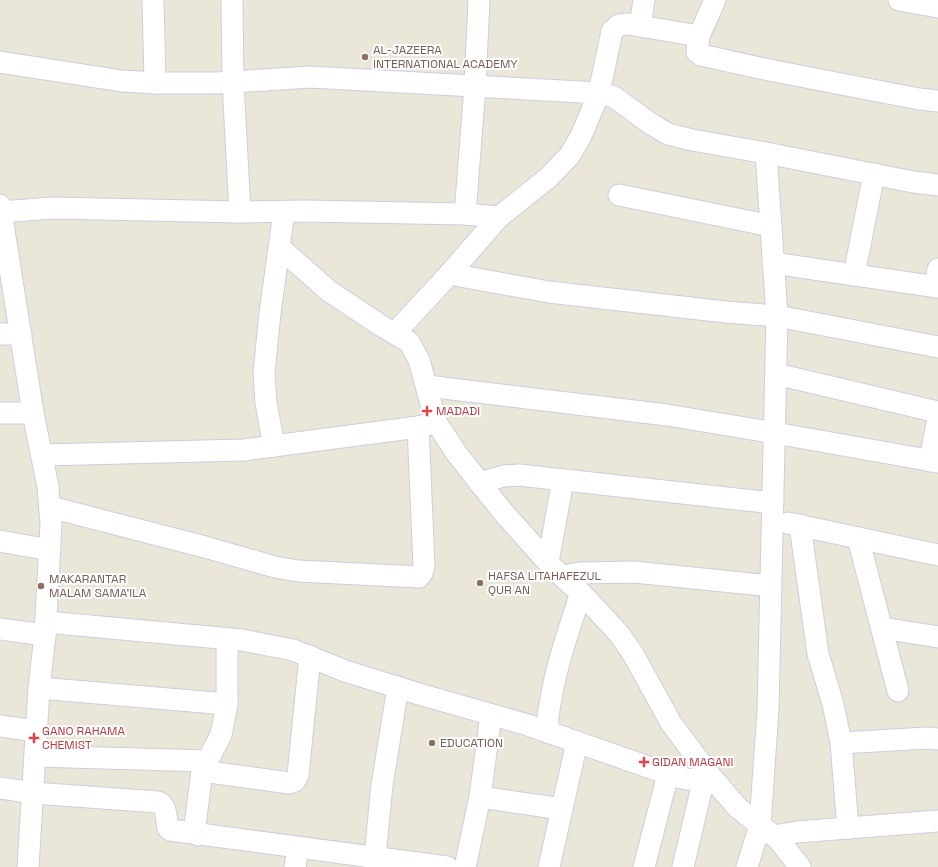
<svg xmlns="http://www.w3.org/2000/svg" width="938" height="867" font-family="'Space Grotesk',sans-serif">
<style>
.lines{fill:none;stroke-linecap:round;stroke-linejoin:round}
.minor-casing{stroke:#cecde0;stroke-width:23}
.minor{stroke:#fff;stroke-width:21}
.education-dot{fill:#8d6e63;stroke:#fff;stroke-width:1.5}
.health-dot{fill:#e0444e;stroke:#fff;stroke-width:1.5}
.labels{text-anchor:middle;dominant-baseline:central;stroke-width:4;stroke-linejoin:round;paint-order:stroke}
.education-label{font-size:12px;fill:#785e54;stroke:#fff;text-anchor:start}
.health-label{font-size:12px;fill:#be3a42;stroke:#fff;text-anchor:start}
</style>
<rect width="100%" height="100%" fill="#eae6d8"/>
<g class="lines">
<defs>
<g id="minor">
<path d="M153,0L155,83"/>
<path d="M232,0L233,82L240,212"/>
<path d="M715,0L699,36L697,52L701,55L769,70L919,99L938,101"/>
<path d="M899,0L938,7"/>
<path d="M640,26L644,0"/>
<path d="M0,62L122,81L155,83H217L310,77L599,93L614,97L651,124L668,134L692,140L766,153L913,182L938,185"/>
<path d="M619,195L771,226"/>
<path d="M0,205L33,413L48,487L51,524L45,635L39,688L28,867"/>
<path d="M0,212L52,208L240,212L305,211L465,214L499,217"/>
<path d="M465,214L475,87L479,0"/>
<path d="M280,248L329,291L380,325L409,342L419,360L436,422L457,454L503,512L553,568L587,599L620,635L633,654L671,723L712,778L738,808L778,839L800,867"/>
<path d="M773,263L938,287"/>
<path d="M449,274L549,292L726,312L777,316L938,347"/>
<path d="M854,275L874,174"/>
<path d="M935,287L938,269"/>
<path d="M395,333L444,280L499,217L549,177L570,155L581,136L599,93L612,31L619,25L628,24L699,36"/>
<path d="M0,334H21"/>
<path d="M776,374L938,412"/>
<path d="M427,386L667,415L775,433L938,462"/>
<path d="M0,413H33"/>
<path d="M274,446L266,403L264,373L270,313L284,212"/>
<path d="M42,455L244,450L418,427L430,424"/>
<path d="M930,461L938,418"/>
<path d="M479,483L504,476L519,475L773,503"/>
<path d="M50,507L205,547L275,567L298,571L419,577L422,573L424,566L418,427"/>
<path d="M788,523L938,555"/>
<path d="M800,525L818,654L833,704L841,743L848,828"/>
<path d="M858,538L898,691"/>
<path d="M0,541L50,550"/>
<path d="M548,562L563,480"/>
<path d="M563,576L580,573L634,572L771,586"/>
<path d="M46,622L242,640L293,650L345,671L419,694L528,725L677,777L719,785"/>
<path d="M882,628L938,637"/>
<path d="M0,629L45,635"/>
<path d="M39,688L227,704"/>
<path d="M0,726L36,731"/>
<path d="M547,732C548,723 548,713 550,704C556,666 569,629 581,593"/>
<path d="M841,743L927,738L938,739"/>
<path d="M35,756L207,761"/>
<path d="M202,771L289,783L295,781L298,775L310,656"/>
<path d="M0,788L33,793L158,802C167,805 166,819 168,828L170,830L447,867"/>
<path d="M480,797L562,809"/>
<path d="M198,835L195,825L202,771L221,735L227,704V639"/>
<path d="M774,836L797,832L938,821"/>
<path d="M295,867L298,848"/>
<path d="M374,867L382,785L398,687"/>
<path d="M465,867L480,797L491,715"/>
<path d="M549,867L577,742"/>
<path d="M644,867L668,774"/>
<path d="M683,867L703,782"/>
<path d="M747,867L760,825L768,710L777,316L766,153"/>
</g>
</defs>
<!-- minor casing -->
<use href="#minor" class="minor-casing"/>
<!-- minor -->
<use href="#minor" class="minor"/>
</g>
<!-- markers -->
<g class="education-dot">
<circle cx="365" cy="57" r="4"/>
<circle cx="480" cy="583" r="4"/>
<circle cx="41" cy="586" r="4"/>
<circle cx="432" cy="743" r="4"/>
</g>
<g class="health-dot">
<path d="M425 405h4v4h4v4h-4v4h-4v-4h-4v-4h4z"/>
<path d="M32 732h4v4h4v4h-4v4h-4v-4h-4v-4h4z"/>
<path d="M642 756h4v4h4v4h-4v4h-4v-4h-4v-4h4z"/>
</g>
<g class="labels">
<!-- education labels -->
<g class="education-label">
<text x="373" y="50">AL-JAZEERA<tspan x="373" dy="14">INTERNATIONAL ACADEMY</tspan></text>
<text x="488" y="576">HAFSA LITAHAFEZUL<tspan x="488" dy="14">QUR AN</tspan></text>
<text x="49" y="579">MAKARANTAR<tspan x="49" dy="14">MALAM SAMA'ILA</tspan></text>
<text x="440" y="743">EDUCATION</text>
</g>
<!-- health labels -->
<g class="health-label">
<text x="436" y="411">MADADI</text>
<text x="42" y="731">GANO RAHAMA<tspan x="42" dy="14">CHEMIST</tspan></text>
<text x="652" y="762">GIDAN MAGANI</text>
</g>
</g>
</svg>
